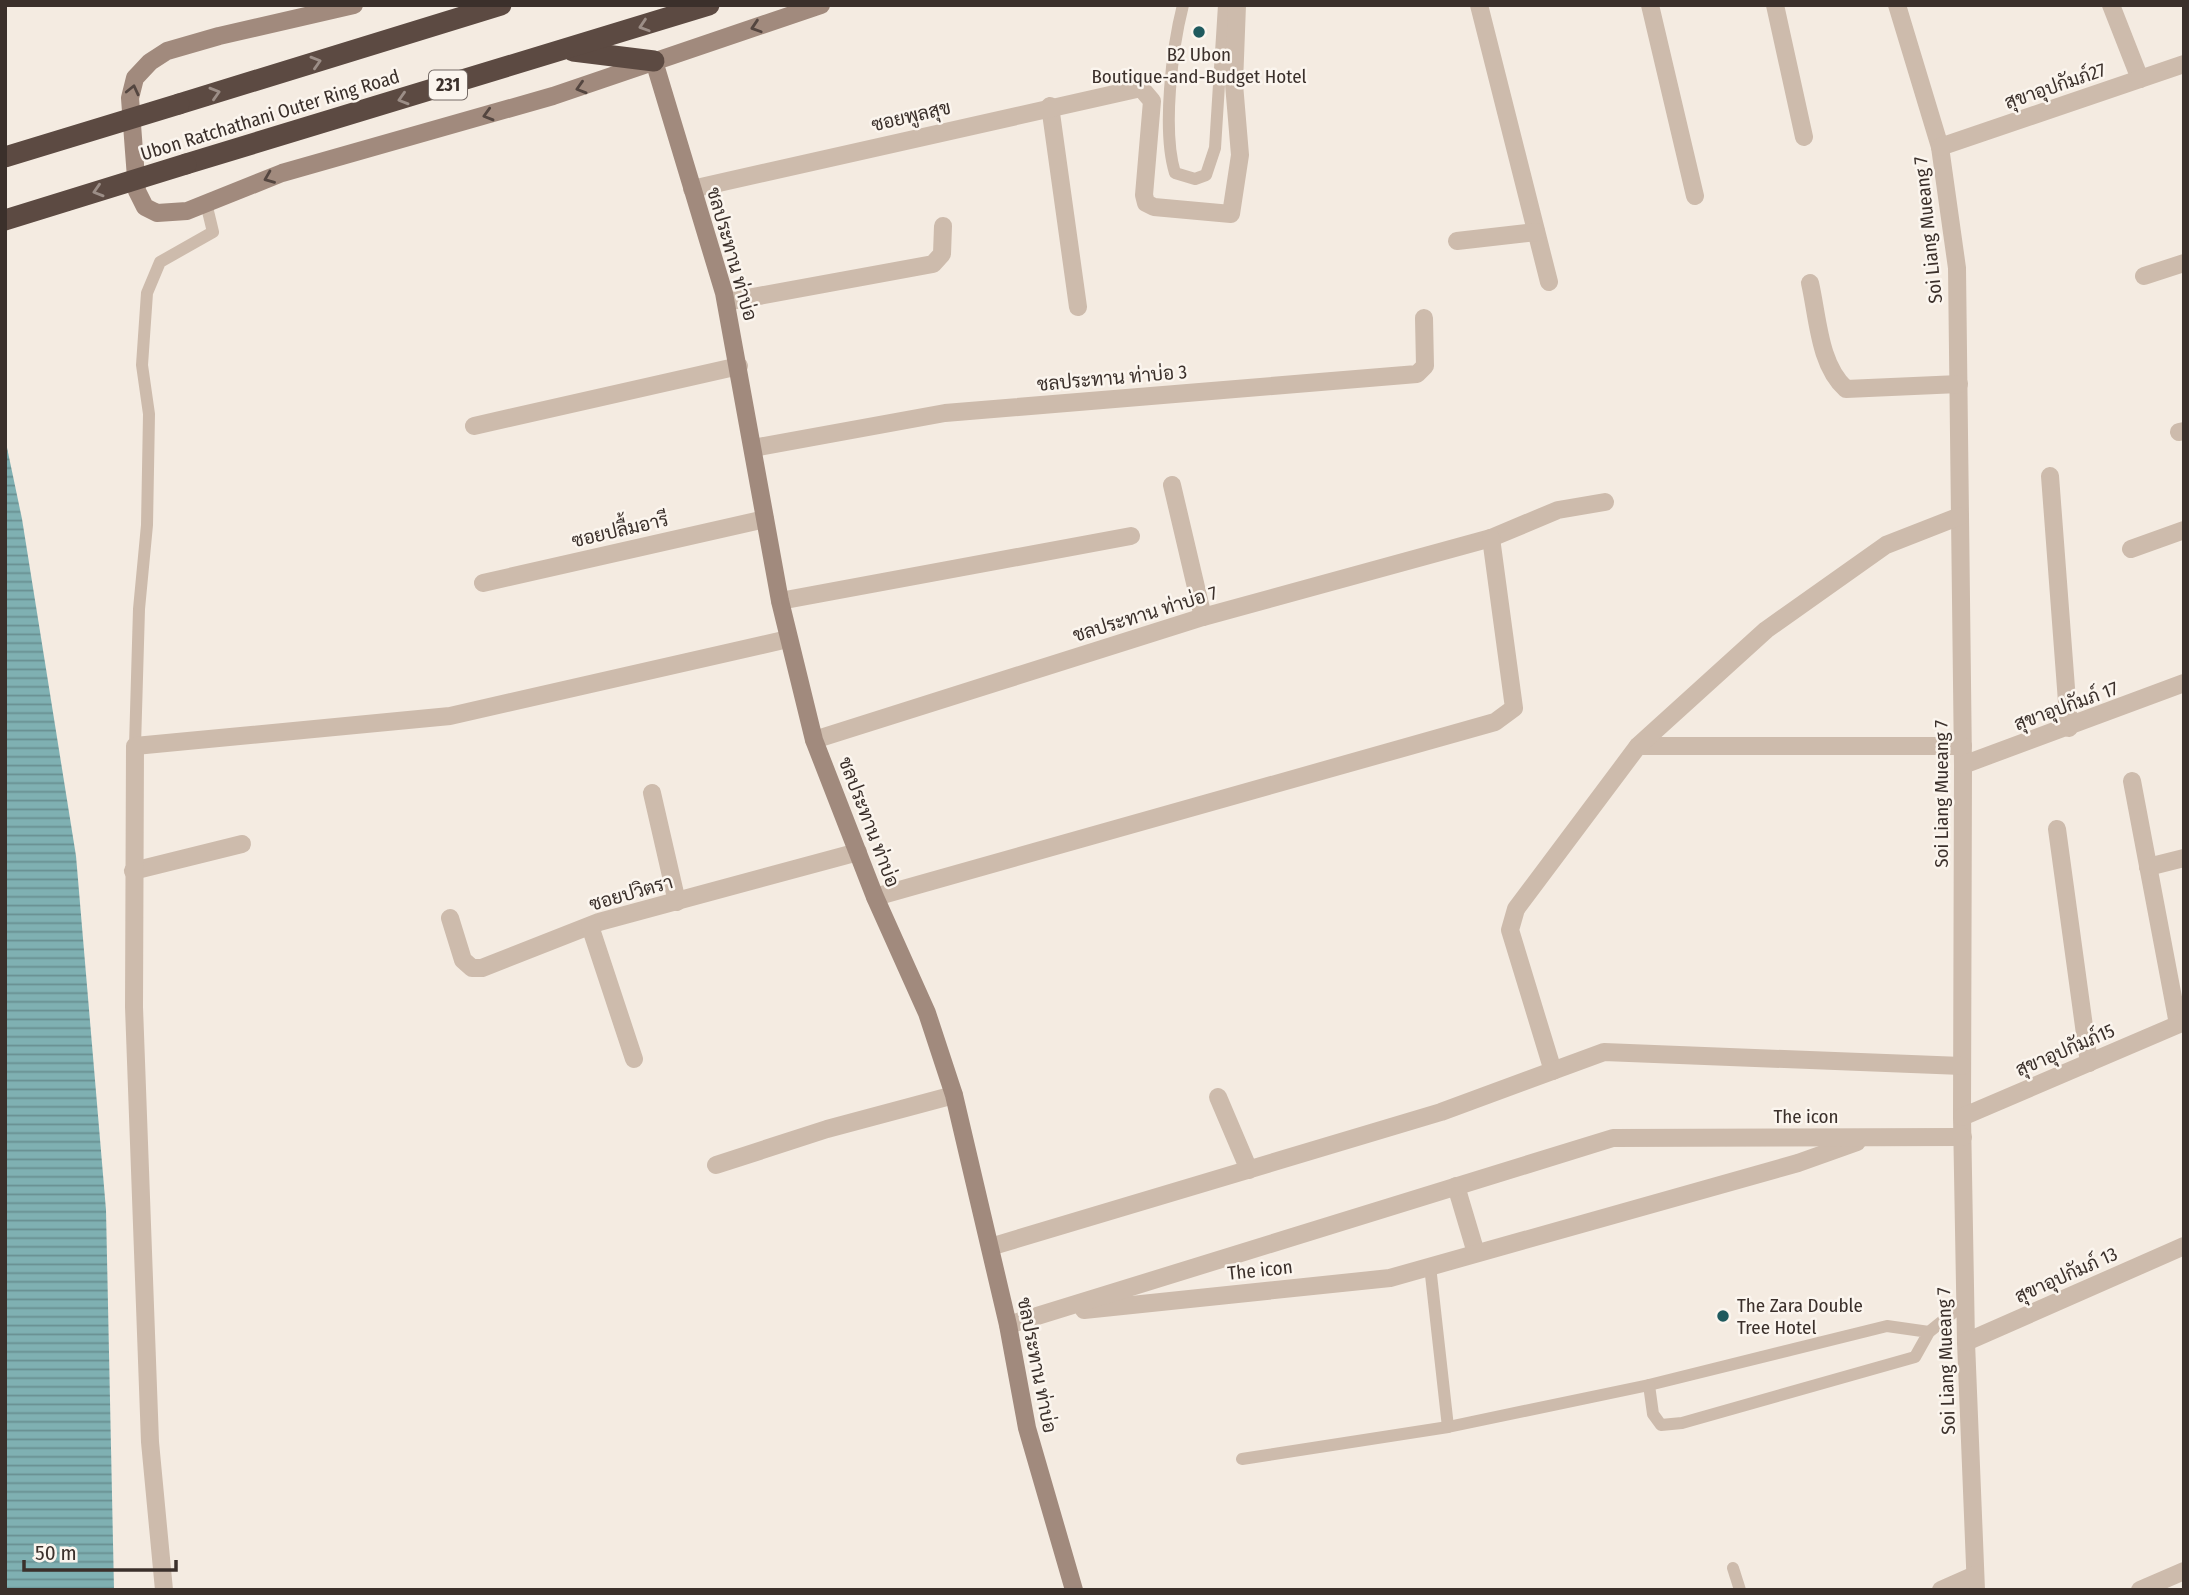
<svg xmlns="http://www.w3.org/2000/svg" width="2189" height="1595" font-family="'Fira Sans Condensed',Sarabun,sans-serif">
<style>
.water{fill:url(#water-rules)}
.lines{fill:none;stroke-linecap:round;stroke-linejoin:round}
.lane{stroke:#cdbbac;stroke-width:12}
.street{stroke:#cdbbac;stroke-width:18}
.secondary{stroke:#a18a7d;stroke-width:18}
.highway{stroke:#5c4a42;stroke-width:21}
.highway-bridge{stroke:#5c4a42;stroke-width:21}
.oneway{stroke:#9c8e87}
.oneway2{stroke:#544640}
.poi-dot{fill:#1f5a5e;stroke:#fbf5ee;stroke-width:2.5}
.labels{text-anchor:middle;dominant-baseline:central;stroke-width:5;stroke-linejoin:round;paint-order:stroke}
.shield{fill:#fbf5ee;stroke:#756b66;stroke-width:2}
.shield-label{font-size:18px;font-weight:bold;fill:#3b302b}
.poi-label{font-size:19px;fill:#3b302b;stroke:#fbf5ee}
.street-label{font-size:19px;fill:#3b302b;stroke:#fbf5ee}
</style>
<defs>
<pattern id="water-rules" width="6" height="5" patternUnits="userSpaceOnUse" patternTransform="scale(1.75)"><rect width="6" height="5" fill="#7fb0b2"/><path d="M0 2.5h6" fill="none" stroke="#699091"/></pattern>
</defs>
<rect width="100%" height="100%" fill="#f4ebe1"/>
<!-- water -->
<path class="water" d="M5,438L22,519L76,856L106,1210L114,1590H5Z"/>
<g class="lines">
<!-- lane -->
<g class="lane">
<path d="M1183,5C1172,48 1162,131 1175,173L1195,179L1206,175L1215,148L1224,5"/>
<path d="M135,746L139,609L147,525L149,414L142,365L147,293L160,262L213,232L206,203"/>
<path d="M1430,1266L1448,1427"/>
<path d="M1929,1332L1887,1326L1649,1385L1653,1414L1661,1425L1682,1423L1915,1357L1929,1332L1965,1303"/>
<path d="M1242,1459L1448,1427L1649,1385"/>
<path d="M1733,1568L1740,1590"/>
</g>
<!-- street -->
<g class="street">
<path d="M1479,5L1549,282"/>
<path d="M1650,5L1695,196"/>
<path d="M1775,5L1804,137"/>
<path d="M1897,5L1940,147L1957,268L1963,765L1962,1117L1966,1342L1976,1590"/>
<path d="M2111,5L2140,79"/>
<path d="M1050,106L1078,307"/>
<path d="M1940,147L2184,64"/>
<path d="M692,189L1141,88L1152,101L1144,195L1146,203L1154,207L1231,214L1240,155L1234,84L1237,5"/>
<path d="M1457,241L1536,232"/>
<path d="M2144,276L2184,263"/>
<path d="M1810,283C1818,318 1819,365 1846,389L1959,384"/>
<path d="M726,302L933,264L942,254L943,226"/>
<path d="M474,426L739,366"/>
<path d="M2179,432L2184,431"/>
<path d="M753,448L945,413L1417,374L1425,366L1424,318"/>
<path d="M2050,476L2069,728"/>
<path d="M1172,485L1203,617"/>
<path d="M2131,549L2184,530"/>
<path d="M483,583L765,519"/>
<path d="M780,601L1131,536"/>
<path d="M814,740L1203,617L1491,538L1558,510L1605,502"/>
<path d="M1638,746H1963"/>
<path d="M1963,765L2184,683"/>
<path d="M2132,781L2178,1024"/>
<path d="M652,793L677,902"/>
<path d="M2057,829L2089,1063"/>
<path d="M2148,867L2184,858"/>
<path d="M133,871L242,844"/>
<path d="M875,897L1495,722L1514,708L1491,538"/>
<path d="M450,918L463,960L472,968H482L599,922L858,852"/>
<path d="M590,926L634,1059"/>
<path d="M1553,1071L1510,930L1516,909L1638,746L1766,630L1886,545L1960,516"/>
<path d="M1218,1097L1249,1170"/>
<path d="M1962,1117L2184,1022"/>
<path d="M716,1165L827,1129L954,1095"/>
<path d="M1456,1186L1476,1253"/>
<path d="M990,1247L1441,1112L1604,1052L1962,1066"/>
<path d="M1084,1310L1390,1278L1798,1163L1857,1142"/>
<path d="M1008,1325L1613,1138L1963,1137"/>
<path d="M1966,1342L2184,1246"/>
<path d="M164,1590L150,1442L134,1007L135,746L450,716L788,639"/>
<path d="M1941,1590L1975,1575"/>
<path d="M2140,1590L2184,1571"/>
</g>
<!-- secondary -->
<g class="secondary">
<path d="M354,5L219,36L167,51L150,62L135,78L130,98L137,191L145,207L157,213L187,211L282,173L553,96L821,5"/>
<path d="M654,61L724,293L780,601L814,740L875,897L927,1013L954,1095L1008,1325L1027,1428L1074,1590"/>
</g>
<!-- highway -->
<g class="highway">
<path d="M573,51L654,61"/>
<path d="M179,104L501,5"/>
<path d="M186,164L709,5"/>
</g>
<!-- highway-bridge -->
<g class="highway-bridge">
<path d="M5,157L179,104"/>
<path d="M5,220L186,164"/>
</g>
</g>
<!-- one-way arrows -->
<defs><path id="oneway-chevron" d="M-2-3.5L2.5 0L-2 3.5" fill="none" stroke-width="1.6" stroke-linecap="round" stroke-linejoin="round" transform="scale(1.75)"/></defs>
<g class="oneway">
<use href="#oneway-chevron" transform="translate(644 26) rotate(162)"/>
<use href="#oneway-chevron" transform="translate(316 62) rotate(-17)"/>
<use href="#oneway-chevron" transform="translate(215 93) rotate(-17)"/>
<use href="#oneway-chevron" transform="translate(403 99) rotate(163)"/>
<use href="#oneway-chevron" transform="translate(98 191) rotate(163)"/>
</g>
<g class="oneway2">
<use href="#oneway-chevron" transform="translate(756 27) rotate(162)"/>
<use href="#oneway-chevron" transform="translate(581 88) rotate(163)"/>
<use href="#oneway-chevron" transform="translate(133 90) rotate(-77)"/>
<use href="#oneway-chevron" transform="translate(488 115) rotate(164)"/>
<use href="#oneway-chevron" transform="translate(269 178) rotate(158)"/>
</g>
<!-- markers -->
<g class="poi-dot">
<circle cx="1199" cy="32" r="7"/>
<circle cx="1723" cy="1316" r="7"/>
</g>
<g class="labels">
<!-- shield labels -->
<rect class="shield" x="429" y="70.5" width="38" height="29" rx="5"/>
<g class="shield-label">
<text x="448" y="85">231</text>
</g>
<!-- poi labels -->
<g class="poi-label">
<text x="1199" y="54">B2 Ubon<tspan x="1199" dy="22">Boutique-and-Budget Hotel</tspan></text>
<text x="1737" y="1305" text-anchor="start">The Zara Double<tspan x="1737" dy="22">Tree Hotel</tspan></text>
</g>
<!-- street labels -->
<g class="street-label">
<text transform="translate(2055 86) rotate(-19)">สุขาอุปกัมภ์27</text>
<text transform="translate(270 115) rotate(-17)">Ubon Ratchathani Outer Ring Road</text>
<text transform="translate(911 116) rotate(-13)">ซอยพูลสุข</text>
<text transform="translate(1928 230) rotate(-96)">Soi Liang Mueang 7</text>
<text transform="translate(732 254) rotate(74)">ชลประทาน ท่าบ่อ</text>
<text transform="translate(1112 378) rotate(-5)">ชลประทาน ท่าบ่อ 3</text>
<text transform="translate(620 530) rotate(-13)">ซอยปลื้มอารี</text>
<text transform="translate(1145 614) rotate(-17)">ชลประทาน ท่าบ่อ 7</text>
<text transform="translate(2066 706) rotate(-20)">สุขาอุปกัมภ์ 17</text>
<text transform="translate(1941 794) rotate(-90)">Soi Liang Mueang 7</text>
<text transform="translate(869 822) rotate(69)">ชลประทาน ท่าบ่อ</text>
<text transform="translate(631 893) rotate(-16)">ซอยปวิตรา</text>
<text transform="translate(2065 1050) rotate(-23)">สุขาอุปกัมภ์15</text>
<text x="1806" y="1116">The icon</text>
<text transform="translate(1260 1270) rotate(-6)">The icon</text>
<text transform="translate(2066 1275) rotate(-24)">สุขาอุปกัมภ์ 13</text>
<text transform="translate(1946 1361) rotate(-92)">Soi Liang Mueang 7</text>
<text transform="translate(1037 1365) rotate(79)">ชลประทาน ท่าบ่อ</text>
</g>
</g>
<!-- border -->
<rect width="2189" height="1595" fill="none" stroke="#3b302b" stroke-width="14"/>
<!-- scale -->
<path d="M24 1560v10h152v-10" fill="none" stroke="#3b302b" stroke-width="3.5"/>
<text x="35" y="1560" font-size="21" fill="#3b302b" stroke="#fbf5ee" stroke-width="5" paint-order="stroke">50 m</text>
</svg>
